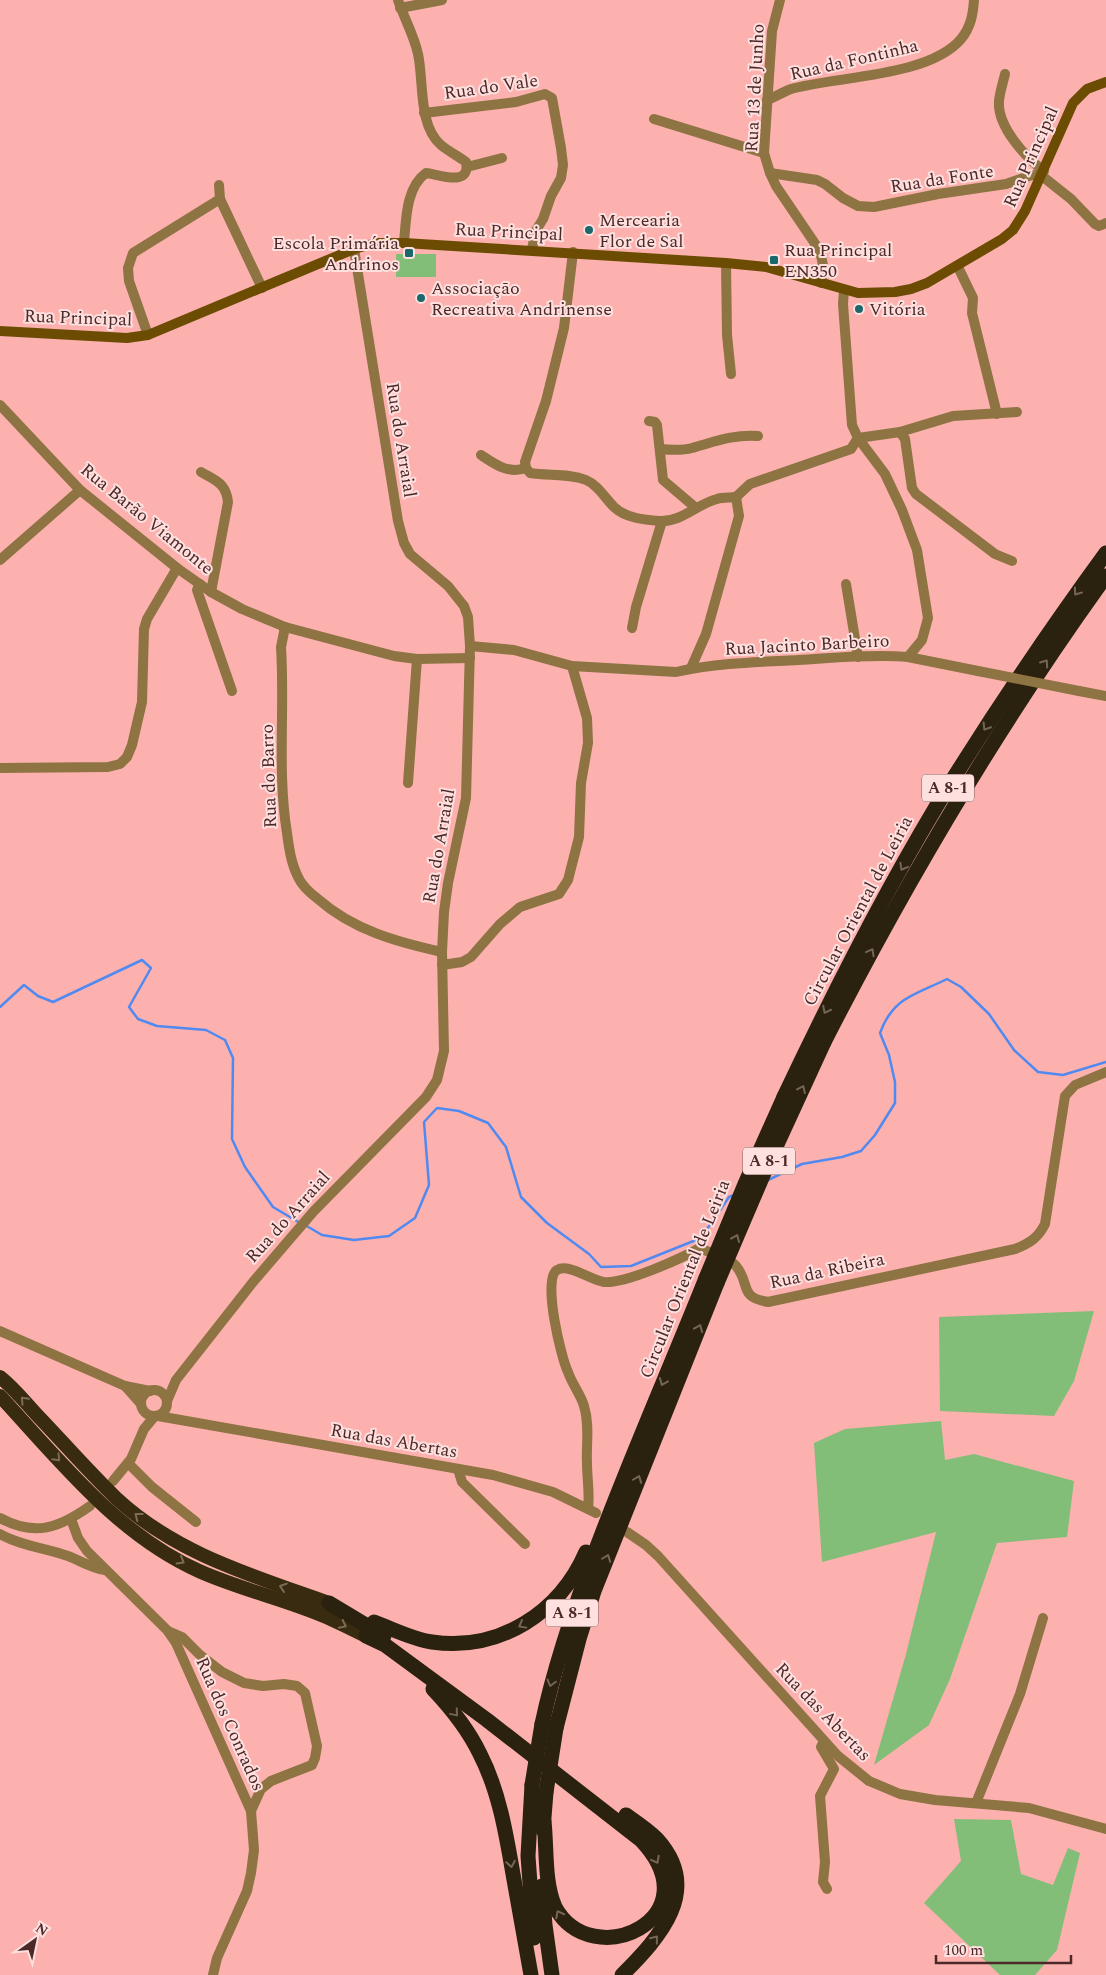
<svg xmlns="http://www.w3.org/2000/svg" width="1106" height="1975" font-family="Spectral,serif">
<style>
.green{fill:#82be78}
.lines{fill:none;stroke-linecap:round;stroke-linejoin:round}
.stream{stroke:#508af0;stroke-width:2.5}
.minor{stroke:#8e7343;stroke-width:10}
.tertiary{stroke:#8e7343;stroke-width:10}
.secondary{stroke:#6b4c02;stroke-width:10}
.trunk{stroke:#392b10;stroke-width:14}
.motorway{stroke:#2b210f;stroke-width:15}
.minor-bridge{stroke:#8e7343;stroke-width:10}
.motorway-bridge{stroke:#2b210f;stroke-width:15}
.oneway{stroke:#756458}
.oneway2{stroke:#7e6a58}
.poi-dot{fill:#1a686c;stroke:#fee0df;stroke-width:2}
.labels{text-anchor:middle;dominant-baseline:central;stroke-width:4;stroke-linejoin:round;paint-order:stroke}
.shield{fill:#fee0df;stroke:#825f5f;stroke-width:1}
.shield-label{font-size:16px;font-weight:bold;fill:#4d2828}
.street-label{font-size:18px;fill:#4d2828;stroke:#fee0df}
.poi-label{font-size:18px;fill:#4d2828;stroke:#fee0df;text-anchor:start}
</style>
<rect width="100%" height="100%" fill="#fcb1af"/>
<!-- green -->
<g class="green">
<rect x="396" y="254" width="40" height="23"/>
<path d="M1094,1311L1074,1381L1054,1416L940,1411L939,1317Z"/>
<path d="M941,1421L945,1460L974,1454L1074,1481L1067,1537L997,1543L950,1679L929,1725L874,1765L906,1654L936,1532L822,1562L814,1443L845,1429Z"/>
<path d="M954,1819L1011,1820L1021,1874L1053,1885L1068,1848L1080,1853L1057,1950L1035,1975H1000L924,1903L961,1861Z"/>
</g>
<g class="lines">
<!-- stream -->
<g class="stream">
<path d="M0,1007L24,985L38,996L53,1002L142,960L151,968L129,1007L138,1019L157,1026L206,1030L225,1040L233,1058L232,1139L245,1167L273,1207L300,1223"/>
<path d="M768,1180L802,1164L842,1157L861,1151L875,1135L895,1103V1082L889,1055L880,1033C893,997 915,995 947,979L961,987L989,1014L1014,1050L1038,1072L1063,1075L1106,1062"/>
<path d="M305,1225L322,1235L354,1240L389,1236L415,1218L429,1185L424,1122L437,1108L459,1111L488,1123L506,1147L521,1197L547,1223L589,1254L601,1267L631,1266L701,1238L729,1197L734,1195"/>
</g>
<!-- minor -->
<g class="minor">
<path d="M398,0C404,18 414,35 418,54C424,81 418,126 441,145C448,151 458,156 466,162C471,188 438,174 426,173C406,187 406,220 404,243"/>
<path d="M780,0L772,31L764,153L770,173L776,186L820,251L823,265L821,283"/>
<path d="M400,8L442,0"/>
<path d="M1005,74C1003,83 1000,91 999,101C997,126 1025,157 1044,171"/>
<path d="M767,100C775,97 783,92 791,89C837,76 929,77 961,39C971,27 973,14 974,0"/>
<path d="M424,113L516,102L545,94L552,98L561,148L563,165L561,178L551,196L543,219L535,232L532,250"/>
<path d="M654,119L764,153"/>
<path d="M467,167L502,158"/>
<path d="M770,173L817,180L825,184L843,198L858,206L874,207L938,194L1006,184L1032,175L1042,176L1071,199L1095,224L1099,226L1106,223"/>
<path d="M219,185L220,199L262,288"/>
<path d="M573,252L564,328L546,401L525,462L526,468L530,473C548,476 569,473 586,480C598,485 605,498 614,507C625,518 645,520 660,521C682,522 697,504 717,499C723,497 730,498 736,497L739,516L706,634L691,668"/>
<path d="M726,263L727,335L731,374"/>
<path d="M958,267L973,298L972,313L997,414"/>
<path d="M148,335L129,281L128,268L133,253L220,199"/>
<path d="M0,405L80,490L177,568L211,592L242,609L285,627L394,656L417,659L470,658"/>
<path d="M649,421L655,422L657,425L663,480L696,508"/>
<path d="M900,432L905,439L912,488L916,494L995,554L1012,561"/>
<path d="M660,449C670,450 681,451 692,448C714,442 734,434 758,436"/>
<path d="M481,455C496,465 508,474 526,468"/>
<path d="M201,472C216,481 226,483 228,502L211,592"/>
<path d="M736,497L750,484L851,449L858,438L900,432L953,416L1017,412"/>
<path d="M0,560L80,490"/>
<path d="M200,584L197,590L232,691"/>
<path d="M846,584L858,657"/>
<path d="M285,627L281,647C285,709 277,772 287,833C289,848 291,863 298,877C302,886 310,893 318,899C353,930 397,942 442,952"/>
<path d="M632,628L636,607L662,521"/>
<path d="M470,646L514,650L572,666L676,672C715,663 757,662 798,660C834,658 872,654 908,657L922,640L928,618L917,550L902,510L885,474L858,438L852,425L843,304L844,290"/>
<path d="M908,657L978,671"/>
<path d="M1079,691L1106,696"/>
<path d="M0,768L108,767L120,764L127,757L132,745L142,702L144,629L147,619L177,568"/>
<path d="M408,783L417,659"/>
<path d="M442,965L462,962L471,957L500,924L520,907L559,894L568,880L579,837L581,783L588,743L587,718L572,666"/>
<path d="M0,1331L125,1386L150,1391"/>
<path d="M125,1386L141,1404"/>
<path d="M128,1463L152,1487L196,1522"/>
<path d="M458,1469L462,1482L525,1544"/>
<path d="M588,1509C590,1493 587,1479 587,1463C586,1445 590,1425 584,1406C581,1395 572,1384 568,1372C561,1358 542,1278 557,1270C569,1263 590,1280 604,1282C625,1284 680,1259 700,1248C708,1252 731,1259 736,1266C751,1284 738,1297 768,1302L1015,1249C1030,1243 1038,1238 1045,1224L1065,1096L1075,1085L1106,1072"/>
<path d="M71,1519L78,1538L87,1551L167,1630L176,1643L251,1811L254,1850L251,1873L247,1891L217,1958L213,1975"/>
<path d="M0,1534C21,1546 46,1548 68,1556C81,1561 91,1568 105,1570"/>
<path d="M168,1631L182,1637L200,1655L222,1672L244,1683L263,1686L284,1684L297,1686L305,1693L317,1746L315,1758L312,1765L271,1781L261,1789L251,1811"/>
<path d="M824,1741L821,1747L834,1769L820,1796L825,1862L823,1882L827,1889"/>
<path d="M976,1803L1020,1694L1043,1618"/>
</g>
<!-- tertiary -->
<g class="tertiary">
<circle cx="154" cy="1403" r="13"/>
<path d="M167,1401L176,1380L253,1282L313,1212L426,1097L437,1080L444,1051L442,952L444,912L448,883L466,798L470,646L468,617L464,606L448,586L410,554L404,543L398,521L354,249"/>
<path d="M158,1416L493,1475L553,1492L596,1513"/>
<path d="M113,1481L131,1459L144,1429L154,1417"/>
<path d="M0,1518C35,1537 59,1528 90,1506"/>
<path d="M627,1532L646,1545L658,1556L838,1756L869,1781L900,1794L935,1800L1029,1808L1106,1829"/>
</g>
<!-- secondary -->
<path class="secondary" d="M0,331L127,338L148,335L354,249L376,243H404L726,263L766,267L858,293L895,292L911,289L927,283L1002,239L1013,230L1025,211L1073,103L1087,89L1106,82"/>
<!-- trunk -->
<g class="trunk">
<path d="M0,1377C14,1388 25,1402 37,1415C63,1442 88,1471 116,1498C176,1554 254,1576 329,1603"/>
<path d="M0,1396C59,1460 118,1535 199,1571C239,1589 284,1599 324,1616C338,1622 352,1629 366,1636"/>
</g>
<!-- motorway -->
<g class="motorway">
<path d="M824,1042C907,880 999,724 1106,576"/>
<path d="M784,1097C835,989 890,881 953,779C1001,702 1052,627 1106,553"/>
<path d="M329,1603L384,1636"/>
<path d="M374,1622C393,1629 412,1639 432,1642C500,1652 560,1612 586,1552"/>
<path d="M366,1636L385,1645L487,1720L641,1840C715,1918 592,1975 555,1907C544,1882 547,1849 544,1821"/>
<path d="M433,1689C452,1709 468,1729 480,1754C499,1791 506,1833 513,1874C519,1908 525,1941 531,1975"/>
<path d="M542,1724C555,1663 575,1605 597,1547C631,1456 670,1368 706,1278"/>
<path d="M556,1728L579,1639L594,1591L717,1283"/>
<path d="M532,1785L528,1856L534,1938"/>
<path d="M543,1830L546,1792"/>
<path d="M542,1886L545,1925L552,1975"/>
<path d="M622,1975C660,1937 703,1890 657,1839C648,1830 636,1822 626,1815"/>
</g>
<!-- minor-bridge -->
<path class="minor-bridge" d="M978,671L1079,691"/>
<!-- motorway-bridge -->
<g class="motorway-bridge">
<path d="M706,1278L745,1184L784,1097"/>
<path d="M717,1283L767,1166L824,1042"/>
<path d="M532,1785L542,1724"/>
<path d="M546,1792L556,1728"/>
</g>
</g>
<!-- one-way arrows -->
<defs><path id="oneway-chevron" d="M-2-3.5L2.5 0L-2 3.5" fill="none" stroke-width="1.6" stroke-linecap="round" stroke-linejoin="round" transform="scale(1.25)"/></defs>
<g class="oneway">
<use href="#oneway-chevron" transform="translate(1077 592) rotate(126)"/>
<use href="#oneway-chevron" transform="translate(1045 663) rotate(-55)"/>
<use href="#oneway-chevron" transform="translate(986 727) rotate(122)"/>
<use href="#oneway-chevron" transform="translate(903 867) rotate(119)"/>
<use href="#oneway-chevron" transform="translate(871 952) rotate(-61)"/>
<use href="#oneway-chevron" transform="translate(826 1010) rotate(117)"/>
<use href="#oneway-chevron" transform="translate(802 1089) rotate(-65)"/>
<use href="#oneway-chevron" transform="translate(736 1238) rotate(-67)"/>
<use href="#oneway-chevron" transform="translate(699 1328) rotate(-68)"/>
<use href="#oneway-chevron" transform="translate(663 1382) rotate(112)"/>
<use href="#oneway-chevron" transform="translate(638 1479) rotate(-69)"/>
<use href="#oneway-chevron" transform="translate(607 1558) rotate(-69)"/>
<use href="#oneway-chevron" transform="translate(522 1625) rotate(151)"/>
<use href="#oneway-chevron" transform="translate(551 1683) rotate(105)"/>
<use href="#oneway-chevron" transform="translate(455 1713) rotate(50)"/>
<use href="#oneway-chevron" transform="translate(656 1860) rotate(62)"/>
<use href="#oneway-chevron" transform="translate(511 1864) rotate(80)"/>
<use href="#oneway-chevron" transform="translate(559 1914) rotate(-117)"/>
<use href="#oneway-chevron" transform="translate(655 1939) rotate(-51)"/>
</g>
<g class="oneway2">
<use href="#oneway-chevron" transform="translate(24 1400) rotate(-133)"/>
<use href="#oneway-chevron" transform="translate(57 1458) rotate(47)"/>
<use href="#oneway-chevron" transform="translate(138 1516) rotate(-142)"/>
<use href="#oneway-chevron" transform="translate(181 1561) rotate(30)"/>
<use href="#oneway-chevron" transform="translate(283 1587) rotate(-161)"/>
<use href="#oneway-chevron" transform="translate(343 1625) rotate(26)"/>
</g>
<!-- markers -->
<g class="poi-dot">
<circle cx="589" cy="230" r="5"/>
<rect x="404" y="248" width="10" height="10" rx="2.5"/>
<rect x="769" y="255" width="10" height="10" rx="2.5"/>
<circle cx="421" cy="298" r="5"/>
<circle cx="859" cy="309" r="5"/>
</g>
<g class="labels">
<!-- shield labels -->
<g class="shield">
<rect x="922" y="774.5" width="52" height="27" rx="4"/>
<rect x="743" y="1147.5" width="52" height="27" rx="4"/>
<rect x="546" y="1599.5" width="52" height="27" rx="4"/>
</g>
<g class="shield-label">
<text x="948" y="788">A 8-1</text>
<text x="769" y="1161">A 8-1</text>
<text x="572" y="1613">A 8-1</text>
</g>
<!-- street labels -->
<g class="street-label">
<text transform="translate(854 60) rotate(-13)">Rua da Fontinha</text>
<text transform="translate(491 87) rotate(-8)">Rua do Vale</text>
<text transform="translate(755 88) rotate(-87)">Rua 13 de Junho</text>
<text transform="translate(1031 157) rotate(-66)">Rua Principal</text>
<text transform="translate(942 179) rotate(-9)">Rua da Fonte</text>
<text transform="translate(509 232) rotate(3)">Rua Principal</text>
<text transform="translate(78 318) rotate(2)">Rua Principal</text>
<text transform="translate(401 440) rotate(81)">Rua do Arraial</text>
<text transform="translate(147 519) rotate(39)">Rua Barão Viamonte</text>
<text transform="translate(807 645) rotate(-3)">Rua Jacinto Barbeiro</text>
<text transform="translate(269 776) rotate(-92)">Rua do Barro</text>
<text transform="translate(439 846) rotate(-80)">Rua do Arraial</text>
<text transform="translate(858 911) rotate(-62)">Circular Oriental de Leiria</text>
<text transform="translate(288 1217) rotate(-48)">Rua do Arraial</text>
<text transform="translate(827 1271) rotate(-12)">Rua da Ribeira</text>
<text transform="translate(685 1279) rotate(-68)">Circular Oriental de Leiria</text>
<text transform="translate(394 1441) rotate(10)">Rua das Abertas</text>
<text transform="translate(823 1712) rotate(46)">Rua das Abertas</text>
<text transform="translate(230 1724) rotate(66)">Rua dos Conrados</text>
</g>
<!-- poi labels -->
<g class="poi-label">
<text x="599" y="220">Mercearia<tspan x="599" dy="21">Flor de Sal</tspan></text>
<text x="399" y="243" text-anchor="end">Escola Primária<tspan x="399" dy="21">Andrinos</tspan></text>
<text x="784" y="250">Rua Principal<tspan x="784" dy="21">EN350</tspan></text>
<text x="431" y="288">Associação<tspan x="431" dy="21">Recreativa Andrinense</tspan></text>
<text x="869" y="309">Vitória</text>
</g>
</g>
<!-- north arrow -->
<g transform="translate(35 1940) rotate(33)" stroke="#fee0df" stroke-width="4" paint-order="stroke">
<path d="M0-4L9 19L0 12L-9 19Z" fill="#4d2828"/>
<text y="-8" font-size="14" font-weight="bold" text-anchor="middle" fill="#4d2828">N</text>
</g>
<!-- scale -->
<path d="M936 1955v8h135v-8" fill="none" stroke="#4d2828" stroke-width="2.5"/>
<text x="944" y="1955" font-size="15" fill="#4d2828" stroke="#fee0df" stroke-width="4" paint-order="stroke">100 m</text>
</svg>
